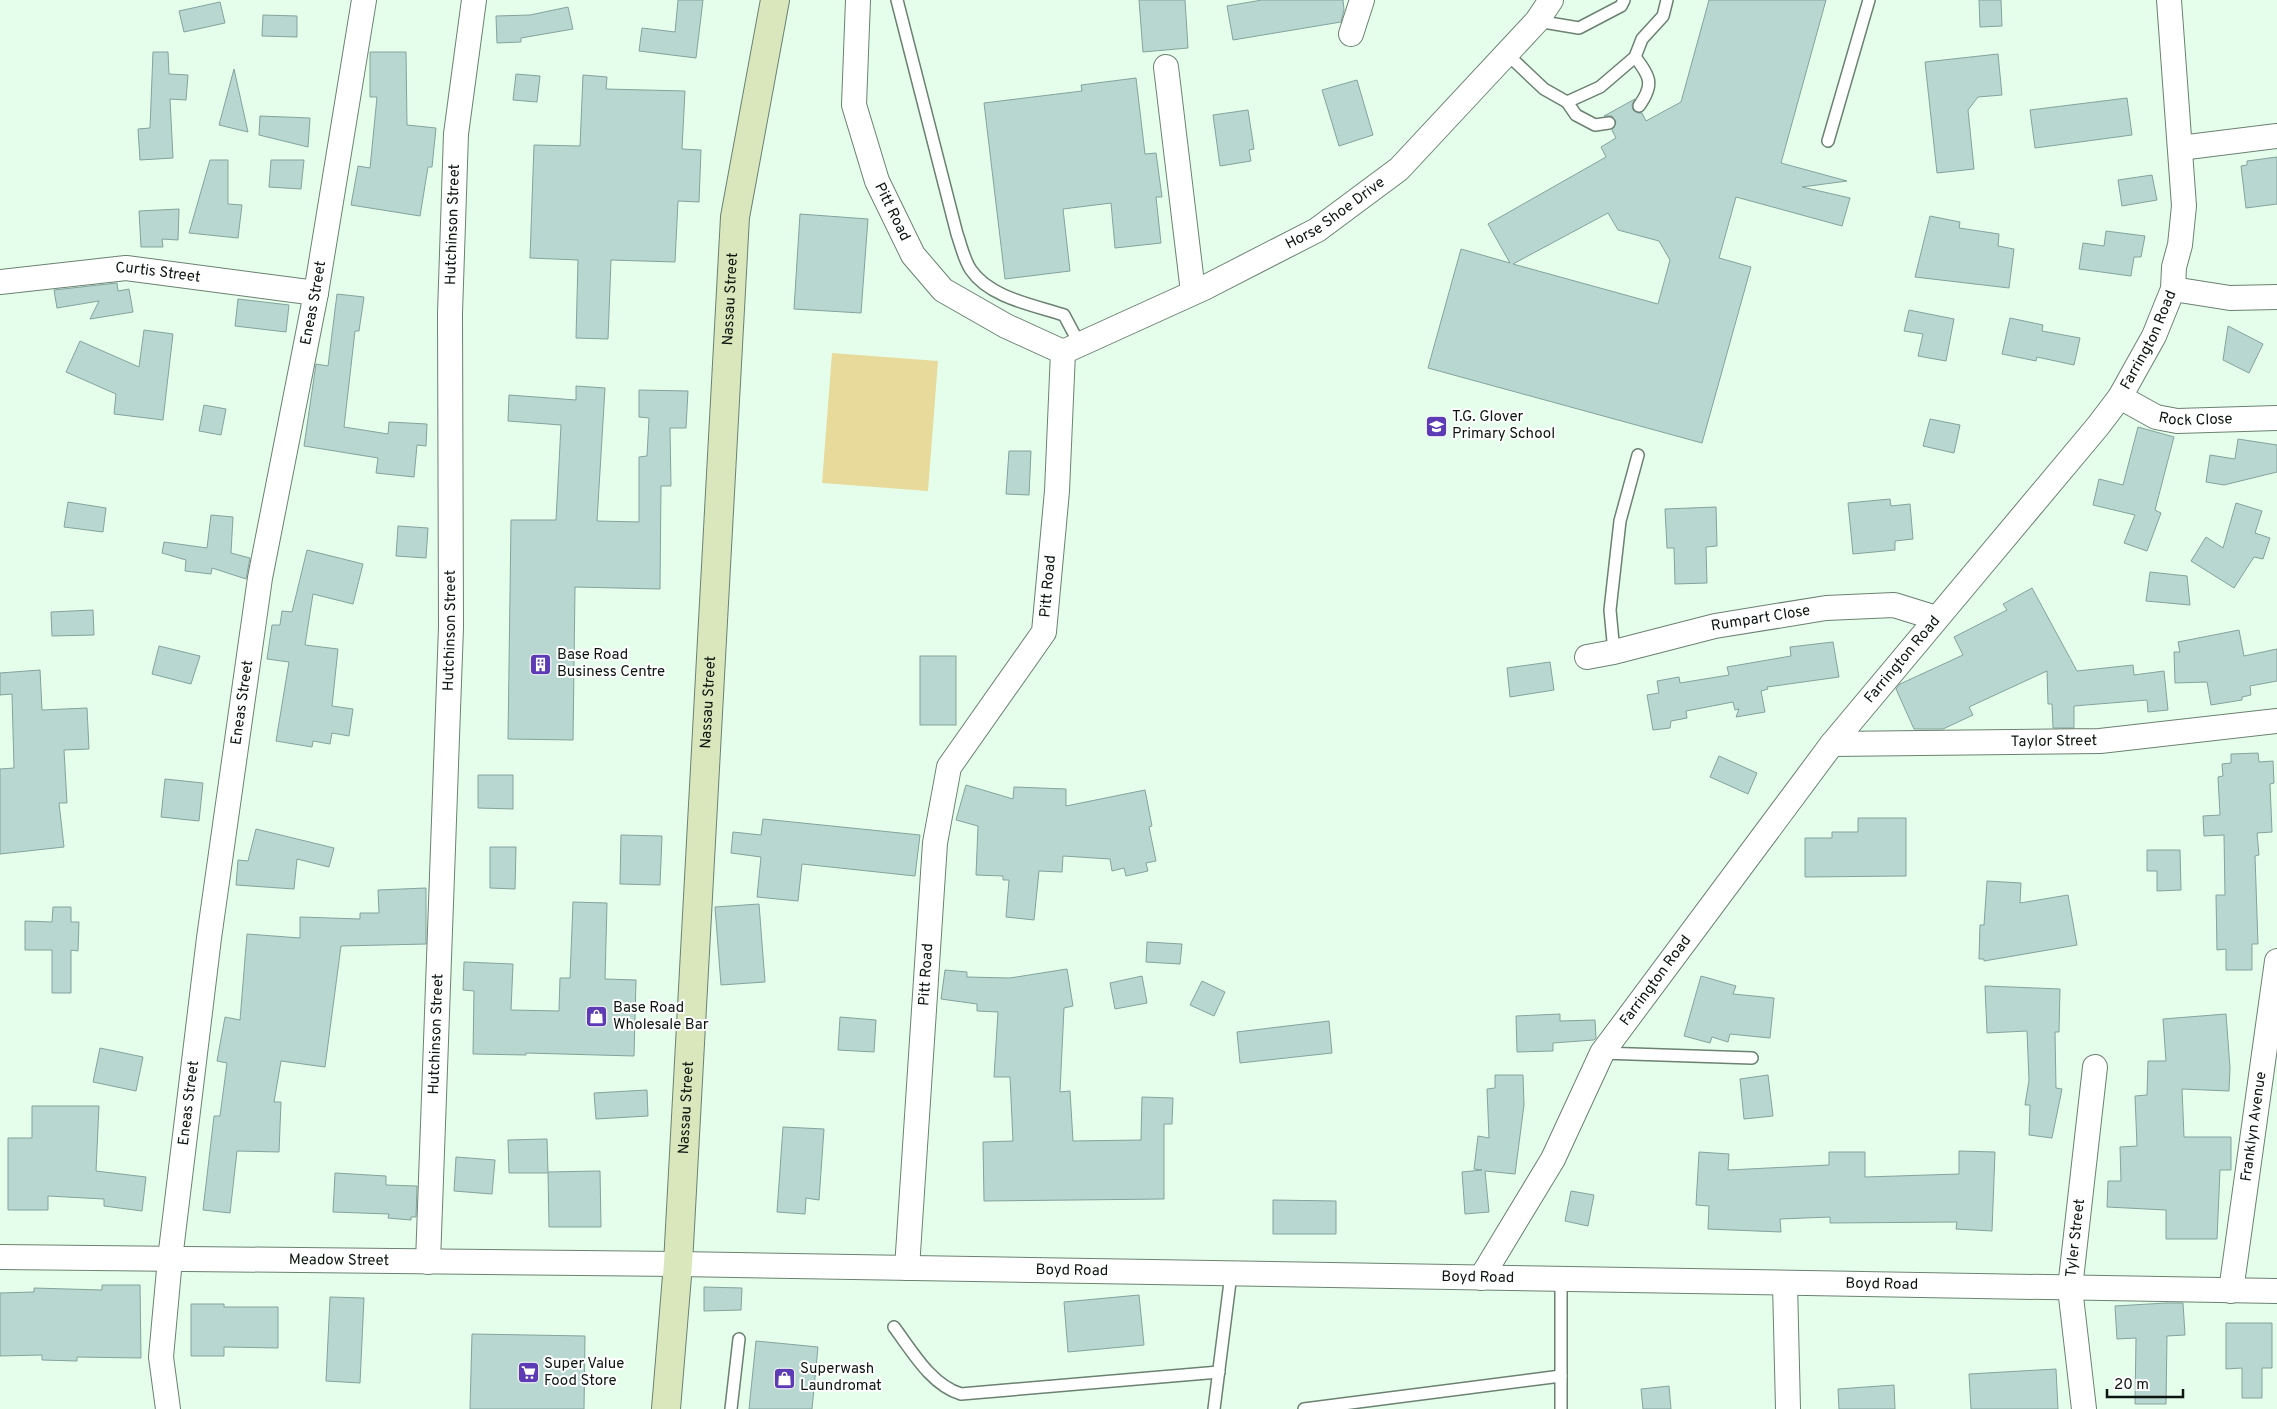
<svg xmlns="http://www.w3.org/2000/svg" width="2277" height="1409" font-family="Overpass,sans-serif">
<style>
.grass{fill:#e7da9b}
.building{fill:#b7d7d0;stroke:#84a39c;fill-rule:evenodd}
.lines{fill:none;stroke-linecap:round;stroke-linejoin:round}
.lane-casing{stroke:#6b8171;stroke-width:14}
.street-casing{stroke:#6b8171;stroke-width:26}
.secondary-casing{stroke:#6b8171;stroke-width:30}
.lane{stroke:#fff;stroke-width:11}
.street{stroke:#fff;stroke-width:24}
.secondary{stroke:#dae7bd;stroke-width:28}
.labels{text-anchor:middle;dominant-baseline:central;stroke-width:4;stroke-linejoin:round;paint-order:stroke}
.street-label{font-size:15px;fill:#0c150f;stroke:#fff}
.poi-label{font-size:15px;fill:#0c150f;stroke:#fff;text-anchor:start}
</style>
<rect width="100%" height="100%" fill="#e5feeb"/>
<!-- grass -->
<path class="grass" d="M832,353L938,361L928,491L822,483Z"/>
<!-- building -->
<g class="building">
<path d="M678,0H703L696,58L639,51L642,28L675,32Z"/>
<path d="M1139,0H1185L1188,48L1143,52Z"/>
<path d="M1262,0H1343L1344,10L1341,22L1233,40L1227,6Z"/>
<path d="M1709,0H1826L1781,163L1847,181L1802,187L1850,198L1842,226L1736,197L1719,258L1751,267L1702,443L1428,368L1461,249L1510,263L1488,224L1606,157L1601,147L1616,138L1612,130L1616,122L1612,116H1604L1635,99L1632,105L1633,110L1638,113H1642L1646,121L1681,102ZM1608,213L1618,230L1659,241L1670,260L1658,304L1513,264Z"/>
<path d="M1979,0H2001L2002,26L1980,27Z"/>
<path d="M220,2L225,23L184,32L179,11Z"/>
<path d="M568,7L573,29L521,38V42L497,43L496,16L530,15Z"/>
<path d="M263,15L297,16V37L262,36Z"/>
<path d="M153,52H168L169,74L188,75L186,100L170,99L173,158L140,160L138,129L150,128Z"/>
<path d="M370,52H406L407,125L436,128L432,167H428L420,216L351,205L358,166L370,168L377,97H370Z"/>
<path d="M1998,54L2002,95L1978,97L1968,110L1974,169L1937,173L1925,62Z"/>
<path d="M234,69L248,132L219,125Z"/>
<path d="M516,74L540,76L537,102L513,100Z"/>
<path d="M583,75L607,77L606,89L685,91L682,149L701,150L699,202L678,201L675,262L611,260L608,339L576,338L578,260L530,258L534,145L580,146Z"/>
<path d="M1136,78L1145,154L1156,153L1162,197H1156L1161,243L1115,248L1111,203L1063,209L1070,271L1005,279L984,103L1082,91L1081,85Z"/>
<path d="M1357,80L1373,135L1339,146L1322,90Z"/>
<path d="M2127,98L2132,135L2035,148L2030,110Z"/>
<path d="M1248,110L1254,149L1249,150L1251,161L1220,166L1213,115Z"/>
<path d="M260,116L310,118L308,147L259,135Z"/>
<path d="M2277,157V204L2246,208L2241,166L2247,165V161Z"/>
<path d="M210,160H228V204L242,205L238,238L189,233Z"/>
<path d="M271,160H304L301,189L269,187Z"/>
<path d="M2152,175L2157,200L2122,206L2118,180Z"/>
<path d="M179,209L178,240L162,239L163,247H141L139,211Z"/>
<path d="M800,214L868,219L861,313L794,309Z"/>
<path d="M1930,216L1960,222L1959,228L1999,234L1998,246L2014,249L2009,288L1915,277Z"/>
<path d="M2106,231L2145,236L2141,257H2134L2131,276L2079,269L2083,243L2104,246Z"/>
<path d="M117,283L118,291L129,289L133,312L90,319L99,301L57,308L54,290Z"/>
<path d="M337,294L364,297L359,331H355L344,427L388,434L389,422L427,424L426,446L417,445L414,477L376,473L378,458L304,446L316,364L328,366Z"/>
<path d="M238,299L289,305L286,332L235,326Z"/>
<path d="M1909,310L1954,319L1946,361L1918,356L1923,334L1904,331Z"/>
<path d="M2010,318L2043,325L2042,331L2080,338L2074,365L2037,357L2036,361L2002,354Z"/>
<path d="M2228,326L2263,344L2249,373L2223,360Z"/>
<path d="M144,330L173,334L163,420L114,414L116,394L66,372L80,341L139,367Z"/>
<path d="M576,386L605,388L597,521L639,522V457L647,456L649,418L639,417V390L688,391L686,428H670L671,486H661L660,589L575,587L573,740L508,739L511,520H556L561,425L508,421L509,395L576,400Z"/>
<path d="M204,405L226,409L221,435L199,431Z"/>
<path d="M1930,419L1960,425L1954,453L1923,446Z"/>
<path d="M2138,427L2174,437L2155,510L2161,513L2147,551L2124,543L2135,515L2093,505L2099,479L2123,485Z"/>
<path d="M2238,439L2277,445V472L2224,485L2206,482L2210,455L2235,459Z"/>
<path d="M1009,451H1031L1029,495L1006,494Z"/>
<path d="M1890,499L1891,506L1910,504L1913,539L1895,541V550L1853,554L1848,503Z"/>
<path d="M68,502L106,508L103,532L64,527Z"/>
<path d="M2236,503L2262,511L2255,533L2270,538L2263,559L2254,557L2234,588L2191,561L2206,537L2223,548Z"/>
<path d="M1716,507L1717,546L1706,547L1707,583L1675,584L1674,548H1667L1665,509Z"/>
<path d="M211,515L233,517L231,553L250,558L246,579L212,568L211,574L185,571L186,560L162,553L164,542L207,548Z"/>
<path d="M398,526L428,528L426,558L396,556Z"/>
<path d="M307,550L363,564L353,604L313,594L305,645L338,649L332,706L353,709L349,736L332,733L330,744L313,741L312,747L276,741L289,662L267,659L272,625H280L282,611L292,612Z"/>
<path d="M2150,572L2187,576L2190,605L2146,601Z"/>
<path d="M2032,588L2077,671L2133,665L2134,675L2164,671L2168,710L2148,712L2147,700L2074,706V728H2053L2052,704H2048L2047,671L1969,707L1973,715L1943,729H1914L1896,689L1900,684L1963,655L1954,637L2007,610L2003,604Z"/>
<path d="M93,610L94,635L52,636L51,612Z"/>
<path d="M2239,630L2244,656L2277,649V681L2250,686L2251,695L2242,697V700L2211,705L2207,682L2175,683L2174,652H2180L2178,642Z"/>
<path d="M1833,642L1839,677L1767,687L1768,689L1761,691L1765,712L1736,717L1739,709L1735,710L1733,702L1686,711L1687,718L1671,721L1670,728L1653,730L1647,695L1659,693L1657,681L1679,677L1680,683L1729,675L1727,667L1791,656L1790,647Z"/>
<path d="M159,646L200,656L191,684L152,674Z"/>
<rect x="920" y="656" width="36" height="69"/>
<path d="M1550,662L1554,690L1510,697L1507,668Z"/>
<path d="M40,670L42,710L87,708L89,749L64,750L67,803H59L64,847L0,854V769L14,768L12,694L0,695V673Z"/>
<path d="M2258,753L2259,762L2273,761L2274,783L2270,784L2272,832L2257,833L2259,855L2255,856L2258,944H2252V970H2226V949L2217,950L2216,895H2225L2224,835L2204,836L2203,816L2220,815L2218,777L2223,776L2222,764L2231,763V754Z"/>
<path d="M1719,756L1757,773L1748,794L1710,777Z"/>
<path d="M478,775H513V809L478,808Z"/>
<path d="M165,779L203,783L199,821L161,817Z"/>
<path d="M966,785L1013,799L1014,787L1066,789V806L1145,790L1152,826L1149,827L1156,861L1146,863L1148,871L1126,876L1124,868L1112,871L1110,859L1063,856L1062,872L1039,871L1034,920L1006,917L1009,880H1003V876L976,875L978,826L956,820Z"/>
<path d="M1858,818H1906V876L1805,877V838H1832V832H1858Z"/>
<path d="M763,819L920,835L915,876L802,864L798,901L757,897L761,857L731,853L733,832L761,835Z"/>
<path d="M256,829L334,848L329,867L297,859L294,889L236,885L238,860L248,861Z"/>
<path d="M621,835L662,836L660,885L620,884Z"/>
<path d="M490,847H516L515,889L490,888Z"/>
<path d="M2147,850H2180L2181,890L2157,891V871H2147Z"/>
<path d="M1987,881L2021,883L2020,903L2068,895L2077,945L1984,961V959H1979L1980,925H1984Z"/>
<path d="M426,888V944L341,946L325,1067L281,1061L274,1102H281L279,1152L237,1151L230,1213L203,1210L214,1116H220L227,1063L217,1061L225,1017L240,1020L247,934L300,938V917L360,919V913H379L378,890Z"/>
<path d="M573,902L607,903L605,979L636,980L634,1056L526,1053V1055L473,1054L474,991L463,990L464,962L513,964L511,1010L559,1011L560,978H570Z"/>
<path d="M759,904L765,982L721,985L715,907Z"/>
<path d="M53,907H71V922H79L78,951L71,950V993H52V950H25V921L52,922Z"/>
<path d="M1147,942L1182,944L1180,964L1146,962Z"/>
<path d="M1067,969L1073,1006L1064,1008L1060,1092L1070,1091L1073,1141L1141,1140L1142,1097L1173,1098L1172,1124H1164V1199L984,1201L983,1142L1013,1141L1010,1077H994L998,1012L977,1011V1004L941,999L945,970L967,972V977L1010,978Z"/>
<path d="M1142,976L1147,1003L1115,1009L1110,983Z"/>
<path d="M1701,976L1736,986L1733,994L1774,998L1770,1038L1730,1034L1728,1042L1712,1037L1710,1043L1684,1036Z"/>
<path d="M1202,981L1225,992L1214,1016L1190,1005Z"/>
<path d="M1985,986L2060,989L2059,1032H2055L2056,1088L2062,1089L2052,1138L2029,1135L2030,1105H2025L2029,1080L2027,1031L1987,1033Z"/>
<path d="M1560,1014V1021L1595,1020L1596,1038L1594,1040L1553,1043V1051L1517,1052L1516,1016Z"/>
<path d="M2226,1014L2230,1068L2229,1091L2182,1089L2184,1137H2231V1170H2220L2217,1239H2166V1210L2107,1207L2108,1181H2121L2120,1147L2137,1146L2135,1096L2147,1095L2148,1061H2166L2163,1019Z"/>
<path d="M840,1017L876,1020L874,1052L838,1050Z"/>
<path d="M1329,1021L1332,1053L1240,1063L1237,1032Z"/>
<path d="M100,1048L143,1057L136,1091L93,1082Z"/>
<path d="M1495,1075H1523L1524,1105L1515,1174L1485,1171L1489,1212L1465,1214L1462,1172L1482,1170L1474,1169L1478,1136L1489,1138L1487,1089L1495,1088Z"/>
<path d="M1768,1075L1773,1116L1744,1119L1740,1079Z"/>
<path d="M647,1090L648,1116L596,1119L594,1093Z"/>
<path d="M32,1106H99L96,1171L146,1177L142,1211L104,1206V1199L48,1196V1210H8V1138H32Z"/>
<path d="M783,1127L824,1129L819,1200L806,1198L805,1214L777,1212Z"/>
<path d="M547,1139L548,1172L600,1171L601,1227H549L548,1173H509L508,1140Z"/>
<path d="M1959,1151L1995,1152L1992,1231L1956,1229L1957,1222L1830,1223V1217L1780,1219L1781,1232L1708,1229L1709,1206L1696,1205L1699,1152L1729,1154L1728,1170L1829,1165V1152H1865V1177L1959,1174Z"/>
<path d="M456,1157L495,1160L492,1194L454,1191Z"/>
<path d="M335,1173L386,1176V1185L417,1186L416,1217H411V1220L388,1218L389,1214L333,1212Z"/>
<path d="M1571,1191L1594,1195L1588,1226L1565,1221Z"/>
<path d="M1273,1200L1336,1201V1234H1273Z"/>
<path d="M102,1285H140L141,1358L77,1357V1361L42,1360V1355L0,1356V1293L34,1292V1288L102,1290Z"/>
<path d="M704,1287L742,1288L741,1310L704,1311Z"/>
<path d="M1139,1295L1144,1345L1068,1352L1064,1302Z"/>
<path d="M330,1297L364,1298L360,1383L326,1381Z"/>
<path d="M2166,1303H2183L2185,1335L2167,1336L2166,1404H2135L2136,1338L2117,1339L2115,1306Z"/>
<path d="M191,1304H224V1307H278V1348L224,1347V1356H191Z"/>
<path d="M2226,1323H2272V1368H2262V1398H2242V1368L2226,1369Z"/>
<path d="M472,1334L585,1336L584,1409H470Z"/>
<path d="M756,1341L818,1347L812,1409H749Z"/>
<path d="M2056,1369L2058,1409H1971L1969,1374Z"/>
<path d="M1894,1385L1895,1409H1839L1838,1389Z"/>
<path d="M1669,1386L1671,1409H1643L1641,1389Z"/>
</g>
<g class="lines">
<defs>
<g id="lane">
<path d="M897,0L957,234C961,245 964,260 971,270C990,298 1034,305 1064,315L1080,345"/>
<path d="M1537,21L1579,28L1621,6L1624,0"/>
<path d="M1507,54L1544,89L1567,102L1576,115L1595,125L1609,123"/>
<path d="M1635,57C1651,77 1654,85 1639,106"/>
<path d="M1567,102L1600,87L1635,57L1642,39L1663,16L1667,0"/>
<path d="M1828,141L1869,0"/>
<path d="M1614,652L1610,610L1620,521L1638,455"/>
<path d="M1602,1053L1752,1058"/>
<path d="M1561,1279V1409"/>
<path d="M894,1327C912,1351 931,1385 961,1394L1219,1372"/>
<path d="M731,1409L739,1339"/>
<path d="M1214,1409L1231,1274"/>
<path d="M1304,1409L1561,1376"/>
</g>
<g id="street">
<path id="s1" d="M858,0L854,105L877,181L913,255L943,290L1006,326L1063,352"/>
<path d="M1351,34L1362,0"/>
<path d="M1166,67L1193,292"/>
<path d="M2180,148L2277,136"/>
<path id="s2" d="M0,282L126,268L316,293"/>
<path d="M2173,289L2230,298L2277,297"/>
<path id="s3" d="M1063,352L1204,288L1317,230L1399,169L1537,21L1551,0"/>
<path id="s4" d="M2120,397L2156,417L2177,421L2277,418"/>
<path id="s5" d="M1587,657L1614,652L1715,626L1826,608L1894,605L1936,618"/>
<path id="s6" d="M1832,744L2100,741L2277,721"/>
<path id="s7" d="M0,1257L678,1264L2277,1291"/>
<path id="s8" d="M428,1262L451,627L450,313L456,134L474,0"/>
<path id="s9" d="M907,1268L935,843L949,767L1044,632L1057,491L1063,352"/>
<path id="s10" d="M1481,1278L1553,1159L1602,1053L1832,744L2098,426L2120,397L2154,336L2173,289L2174,267L2180,245L2184,206L2169,0"/>
<path d="M1785,1283L1788,1409"/>
<path id="s11" d="M2231,1291L2277,961"/>
<path id="s12" d="M168,1409L161,1357L170,1259L209,938L260,578L316,293L364,0"/>
<path id="s13" d="M2084,1409L2070,1288L2095,1067"/>
</g>
<g id="secondary">
<path id="s14" d="M666,1409L678,1264L735,217L775,0"/>
</g>
</defs>
<!-- lane casing -->
<use href="#lane" class="lane-casing"/>
<!-- street casing -->
<use href="#street" class="street-casing"/>
<!-- secondary casing -->
<use href="#secondary" class="secondary-casing"/>
<!-- lane -->
<use href="#lane" class="lane"/>
<!-- street -->
<use href="#street" class="street"/>
<!-- secondary -->
<use href="#secondary" class="secondary"/>
</g>
<!-- icons -->
<defs>
<symbol id="school-square" viewBox="-11 -11 22 22"><rect x="-9" y="-9" width="18" height="18" rx="4" fill="#5c3bb4" stroke="#fff"/><path d="M0-5L7-2L0 1L-7-2ZM-4 1L0 2.5L4 1V4Q0 6-4 4Z" fill="#fff"/></symbol>
<symbol id="building-square" viewBox="-11 -11 22 22"><rect x="-9" y="-9" width="18" height="18" rx="4" fill="#5c3bb4" stroke="#fff"/><path d="M-4-6H4V6H1V3H-1V6H-4ZM-2.5-4.3h1.7v1.8h-1.7ZM.8-4.3h1.7v1.8H.8ZM-2.5-1h1.7V.8h-1.7ZM.8-1h1.7V.8H.8Z" fill="#fff"/></symbol>
<symbol id="shop-square" viewBox="-11 -11 22 22"><rect x="-9" y="-9" width="18" height="18" rx="4" fill="#5c3bb4" stroke="#fff"/><path d="M-5-2.5h2.3a2.7 3.5 0 0 1 5.4 0H5L5.5 6h-11ZM-1.5-2.5h3a1.5 2.3 0 0 0-3 0Z" fill="#fff"/></symbol>
<symbol id="supermarket-square" viewBox="-11 -11 22 22"><rect x="-9" y="-9" width="18" height="18" rx="4" fill="#5c3bb4" stroke="#fff"/><path d="M-6-5.5h2.5l.6 2H6L4.5 2H-2.5L-4.4-4H-6ZM-1.5 3.2a1.3 1.3 0 1 0 .1 0ZM3 3.2a1.3 1.3 0 1 0 .1 0Z" fill="#fff"/></symbol>
</defs>
<g fill-rule="evenodd">
<use href="#school-square" x="1424" y="414" width="25" height="25"/>
<use href="#building-square" x="528" y="652" width="25" height="25"/>
<use href="#shop-square" x="584" y="1004" width="25" height="25"/>
<use href="#supermarket-square" x="516" y="1360" width="25" height="25"/>
<use href="#shop-square" x="772" y="1366" width="25" height="25"/>
</g>
<g class="labels">
<!-- street labels -->
<g class="street-label">
<text stroke="none"><textPath href="#s1" startOffset="219">Pitt Road</textPath></text>
<text stroke="none"><textPath href="#s3" startOffset="306">Horse Shoe Drive</textPath></text>
<text stroke="none"><textPath href="#s8" startOffset="1038">Hutchinson Street</textPath></text>
<text stroke="none"><textPath href="#s2" startOffset="159">Curtis Street</textPath></text>
<text stroke="none"><textPath href="#s14" startOffset="1112">Nassau Street</textPath></text>
<text stroke="none"><textPath href="#s12" startOffset="1118">Eneas Street</textPath></text>
<text stroke="none"><textPath href="#s10" startOffset="1156">Farrington Road</textPath></text>
<text stroke="none"><textPath href="#s4" startOffset="81">Rock Close</textPath></text>
<text stroke="none"><textPath href="#s9" startOffset="714">Pitt Road</textPath></text>
<text stroke="none"><textPath href="#s5" startOffset="178">Rumpart Close</textPath></text>
<text stroke="none"><textPath href="#s8" startOffset="632">Hutchinson Street</textPath></text>
<text stroke="none"><textPath href="#s10" startOffset="751">Farrington Road</textPath></text>
<text stroke="none"><textPath href="#s12" startOffset="712">Eneas Street</textPath></text>
<text stroke="none"><textPath href="#s14" startOffset="708">Nassau Street</textPath></text>
<text stroke="none"><textPath href="#s6" startOffset="222">Taylor Street</textPath></text>
<text stroke="none"><textPath href="#s9" startOffset="294">Pitt Road</textPath></text>
<text stroke="none"><textPath href="#s10" startOffset="346">Farrington Road</textPath></text>
<text stroke="none"><textPath href="#s8" startOffset="228">Hutchinson Street</textPath></text>
<text stroke="none"><textPath href="#s12" startOffset="308">Eneas Street</textPath></text>
<text stroke="none"><textPath href="#s14" startOffset="302">Nassau Street</textPath></text>
<text stroke="none"><textPath href="#s11" startOffset="166">Franklyn Avenue</textPath></text>
<text stroke="none"><textPath href="#s13" startOffset="172">Tyler Street</textPath></text>
<text stroke="none"><textPath href="#s7" startOffset="339">Meadow Street</textPath></text>
<text stroke="none"><textPath href="#s7" startOffset="1072">Boyd Road</textPath></text>
<text stroke="none"><textPath href="#s7" startOffset="1478">Boyd Road</textPath></text>
<text stroke="none"><textPath href="#s7" startOffset="1882">Boyd Road</textPath></text>
</g>
<!-- poi labels -->
<g class="poi-label">
<text x="1452" y="417">T.G. Glover<tspan x="1452" dy="17">Primary School</tspan></text>
<text x="557" y="655">Base Road<tspan x="557" dy="17">Business Centre</tspan></text>
<text x="613" y="1008">Base Road<tspan x="613" dy="17">Wholesale Bar</tspan></text>
<text x="544" y="1364">Super Value<tspan x="544" dy="17">Food Store</tspan></text>
<text x="800" y="1369">Superwash<tspan x="800" dy="17">Laundromat</tspan></text>
</g>
</g>
<!-- scale -->
<path d="M2107 1389v8h76v-8" fill="none" stroke="#0c150f" stroke-width="2.5"/>
<text x="2114" y="1389" font-size="15" fill="#0c150f" stroke="#ffffff" stroke-width="4" paint-order="stroke">20 m</text>
</svg>
